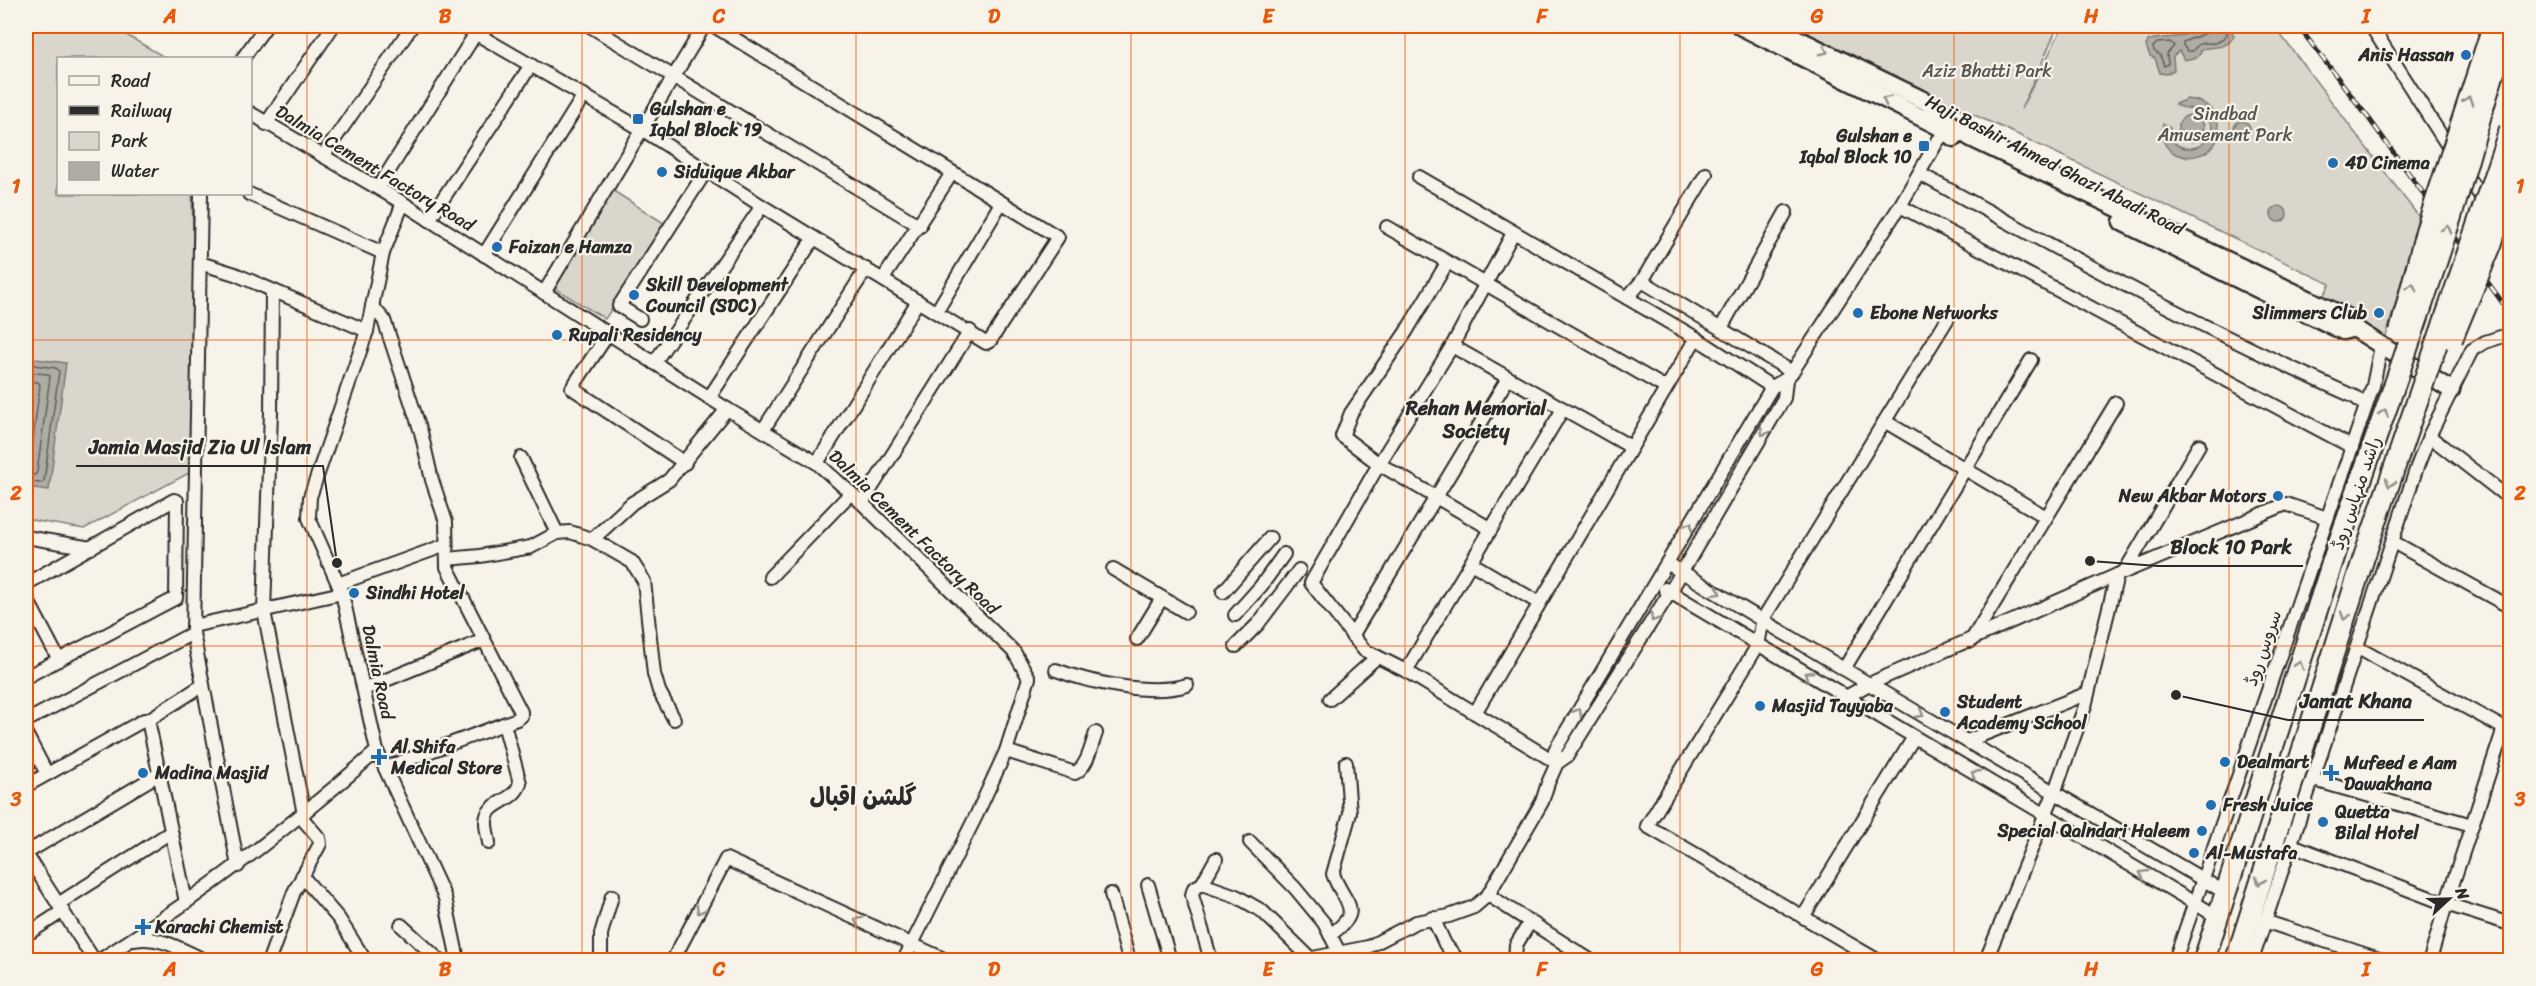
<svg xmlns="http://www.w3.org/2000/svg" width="2536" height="986" font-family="Sriracha,'Playpen Sans Arabic',sans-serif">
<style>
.green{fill:#dad6cc;stroke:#82807c;stroke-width:1.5}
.water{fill:#afaca4;stroke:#7a7874;stroke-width:1.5}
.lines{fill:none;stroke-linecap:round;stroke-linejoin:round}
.shore{stroke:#605f5b;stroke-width:1.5}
.minor-casing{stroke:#2b2b2b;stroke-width:16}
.tertiary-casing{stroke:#2b2b2b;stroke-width:21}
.primary-casing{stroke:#2b2b2b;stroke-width:24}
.minor{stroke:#f7f3e8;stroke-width:12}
.tertiary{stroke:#f7f3e8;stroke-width:16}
.primary{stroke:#f7f3e8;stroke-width:20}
.rail-casing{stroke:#2b2b2b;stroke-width:5}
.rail{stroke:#f7f3e8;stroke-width:3;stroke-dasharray:9;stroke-linecap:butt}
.primary-bridge-casing{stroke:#2b2b2b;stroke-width:24;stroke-linecap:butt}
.primary-bridge{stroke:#f7f3e8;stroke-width:20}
.oneway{stroke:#918f8a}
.grid{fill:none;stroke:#e8590c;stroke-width:1.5;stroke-opacity:0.55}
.poi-dot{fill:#1f6fb2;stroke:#f7f3e8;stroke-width:2}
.labels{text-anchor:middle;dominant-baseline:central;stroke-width:4.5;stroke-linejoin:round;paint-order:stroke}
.poi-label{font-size:18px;font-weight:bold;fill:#2b2b2b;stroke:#f7f3e8;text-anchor:start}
.park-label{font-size:18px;fill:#575653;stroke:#f7f3e8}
.street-label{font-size:18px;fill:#2b2b2b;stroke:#f7f3e8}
.neighbourhood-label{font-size:20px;font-weight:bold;fill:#2b2b2b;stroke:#f7f3e8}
.district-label{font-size:24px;font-weight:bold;fill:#2b2b2b;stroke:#f7f3e8}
.leader{fill:none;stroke:#2b2b2b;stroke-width:2}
.callout-dot{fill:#2b2b2b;stroke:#f7f3e8;stroke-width:2}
.callout-label{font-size:20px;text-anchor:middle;font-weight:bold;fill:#2b2b2b;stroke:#f7f3e8;stroke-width:4.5;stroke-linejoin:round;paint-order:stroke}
.neatline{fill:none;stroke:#e8590c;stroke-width:2}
.grid-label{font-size:20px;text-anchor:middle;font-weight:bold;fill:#e8590c}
</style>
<rect width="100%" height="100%" fill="#f7f3e8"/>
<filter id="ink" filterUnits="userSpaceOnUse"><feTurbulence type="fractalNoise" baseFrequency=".0167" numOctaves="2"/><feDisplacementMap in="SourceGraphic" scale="12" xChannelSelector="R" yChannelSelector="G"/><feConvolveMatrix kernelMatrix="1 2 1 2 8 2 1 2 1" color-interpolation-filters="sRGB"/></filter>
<g filter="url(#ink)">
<!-- green -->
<g class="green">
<path d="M26,26H111L166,58H58V194H192L194,275L189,473L84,529L26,519Z"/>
<path d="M1776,26H2058L2021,109L2063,26H2274L2419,217L2386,337L2319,304L2330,284L2010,131Z"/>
<path d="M612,190L667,225L605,319L553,287Z"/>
</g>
<!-- water -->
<g class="water">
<path d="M2229,26L2234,35C2228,50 2215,46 2202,49L2198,57L2184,60L2179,51L2173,56L2174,70L2166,74L2160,73L2155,58L2150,56L2146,46L2148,41C2159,36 2170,39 2181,36C2197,31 2211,26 2229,26Z"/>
<path d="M2187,99C2198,100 2209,104 2214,114C2240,162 2153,175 2163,124L2170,128C2166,153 2208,157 2212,127C2201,98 2190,115 2175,104Z"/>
<circle cx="2191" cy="128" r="13"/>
<circle cx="2242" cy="129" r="8"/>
<circle cx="2279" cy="214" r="8"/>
<path d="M28,358L66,363L49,490L26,487V378Z"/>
</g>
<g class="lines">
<!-- shore -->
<g class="shore">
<path d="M2209,26L2206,33L2183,42V45L2187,51H2193C2200,40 2204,44 2215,43C2219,43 2224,37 2227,35L2225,26"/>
<path d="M2170,42L2174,46L2167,54L2168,64L2164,66L2160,55L2154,51L2153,47L2157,43Z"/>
<path d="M26,364L56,368L59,371L44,481L41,483L26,482"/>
<path d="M26,372L48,374L50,377L37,472L35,475L26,474"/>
<path d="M26,381L38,382L40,385L30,462L26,465"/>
</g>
<defs>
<g id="minor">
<path d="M463,26L643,130L762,206L986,343L990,341L1058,237L714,26"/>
<path d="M590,26L920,226"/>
<path d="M2371,26L2453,154"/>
<path d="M243,58L266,26"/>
<path d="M250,113L403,203L727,409L817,463L862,503L1014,652L1029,678L1006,751L976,816L904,960"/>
<path d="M266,124L333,26"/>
<path d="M323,156L412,26"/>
<path d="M2464,172L2486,204"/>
<path d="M1920,174C2063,252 2205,331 2355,397L2366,406"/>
<path d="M1419,177L1696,338L1772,387"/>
<path d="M378,188L476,33"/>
<path d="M201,194L193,633L238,866"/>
<path d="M249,194L383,253"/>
<path d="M1900,206L2352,447"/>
<path d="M2497,218L2510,236"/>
<path d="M429,220L531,65"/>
<path d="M1387,227L1666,388"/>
<path d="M1513,233L1452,346L1379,464L1311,583L1364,650L1406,671L1557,763"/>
<path d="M484,255L584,95"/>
<path d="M200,263L235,274L367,331"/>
<path d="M1447,263L1406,332L1351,413L1342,436L1379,464L1491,529"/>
<path d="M883,279L952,173"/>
<path d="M1642,281L1792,372"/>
<path d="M272,291L271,412L264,611L304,814"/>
<path d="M544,293L704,26"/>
<path d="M1627,298L1642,281L1706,174"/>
<path d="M372,306L384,320L421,432L432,480L446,522L447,567L521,712V716L517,719L385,768"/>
<path d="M937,311L1001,203"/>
<path d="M640,319L619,306L706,171"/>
<path d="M1721,328L1786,212"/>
<path d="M608,334L572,388L685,463"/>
<path d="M1452,346L1631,447"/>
<path d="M654,363L762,206"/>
<path d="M709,398L814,238"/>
<path d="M1886,422L2046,517"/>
<path d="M763,430L866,269"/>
<path d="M2429,436L2510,499"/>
<path d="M521,458L557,533"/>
<path d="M817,463L918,301"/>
<path d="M862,503L970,331"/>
<path d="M26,537L91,548"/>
<path d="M592,539L632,562L644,581L654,674L659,691L674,719"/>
<path d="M2393,542L2510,607"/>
<path d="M447,559L480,556L531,547L557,533L570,532L592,539L595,537L632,503L669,480L727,409"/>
<path d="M1471,563L1539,603"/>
<path d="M1667,563L1869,684L2226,893"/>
<path d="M1113,569L1186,612"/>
<path d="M2125,571L2199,445"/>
<path d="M770,577L851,493"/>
<path d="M26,584L174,500L177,501L176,598L26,677"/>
<path d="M338,584L446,545"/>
<path d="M1665,589L2218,917"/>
<path d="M1223,592L1270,538"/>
<path d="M26,597L59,660"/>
<path d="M1235,615L1261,586L1284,554"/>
<path d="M193,626L342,593"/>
<path d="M1352,636L1508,378"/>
<path d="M1137,639L1162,598"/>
<path d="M1971,641L2116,403"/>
<path d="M1236,646L1258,624L1299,570"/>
<path d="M2358,648L2509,731"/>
<path d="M1844,669L2031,360"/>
<path d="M1056,670C1091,683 1151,696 1187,685"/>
<path d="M1406,671L1563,409"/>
<path d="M364,689L484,640"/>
<path d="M1846,697L1869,684L2117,575L2286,504L2327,518"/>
<path d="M1330,699L1377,657"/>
<path d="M1475,713L1696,338"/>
<path d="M148,720L186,902"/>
<path d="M26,721L193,633"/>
<path d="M26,734L47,774"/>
<path d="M1967,741L2088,693"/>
<path d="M377,751L445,898L458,960"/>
<path d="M1006,751L1075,773C1088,766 1091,746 1096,733"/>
<path d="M1557,763L1555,750L1772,387L1786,379L1792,372L1900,206L1937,142L1950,126"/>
<path d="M2314,780L2472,825"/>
<path d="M26,786L144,720H148L203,685"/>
<path d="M1250,842L1295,888L1324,923L1339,952"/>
<path d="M489,843C488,836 486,829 486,823C485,801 515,803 520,783L504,724"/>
<path d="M2292,845L2446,904L2510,924"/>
<path d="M26,853L159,774"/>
<path d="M26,854L94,960"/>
<path d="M302,876L339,919L365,960"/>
<path d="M1202,884L1216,859"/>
<path d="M1148,885L1170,960"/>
<path d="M1111,894L1129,960"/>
<path d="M1488,895L1590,960"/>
<path d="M58,904L171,832"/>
<path d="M1803,917L1914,737"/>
<path d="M1433,918L1445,944L1458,960"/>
<path d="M2258,919L2382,960"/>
<path d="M401,925L439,960"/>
<path d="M26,935L63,911"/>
<path d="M1330,935C1366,909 1344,905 1333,874L1350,813L1346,763"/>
<path d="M135,940C159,935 182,950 204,960"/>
<path d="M100,960C198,898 289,828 377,751L342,593L309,518L310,497L367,331L383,253L403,203"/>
<path d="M269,960L294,892L320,844L319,838L301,817"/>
<path d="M601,960V934L612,896"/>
<path d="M673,960L726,859L946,960"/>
<path d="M1211,960L1192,895L1194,888L1202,884L1236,896L1262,911L1309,957"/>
<path d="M1303,960L1368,947L1416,922L1449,916L1474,907L1488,895L1542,802L1548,783L1557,763L1567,756L1670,592L1784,398L1786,379"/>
<path d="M1515,960L1516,945L1530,922"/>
<path d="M1877,960L1647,826L1758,645L1763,619L1948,318"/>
<path d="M1986,960L2055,791L2085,706L2117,575"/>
<path d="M2175,960L2373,386L2381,346"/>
<path d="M2252,960L2417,467L2429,436L2472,350L2485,342L2510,334"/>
<path d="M2430,960L2446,904L2504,728"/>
</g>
<g id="tertiary">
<path d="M1740,26L1938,126L1954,138"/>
<path d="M1771,26L1927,102L1957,129L1971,138L2350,319L2354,328L2451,390"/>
<path d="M2122,222L2343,331L2354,328"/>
</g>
<g id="primary">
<path d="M2204,960L2337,548"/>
<path d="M2236,960L2363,560"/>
</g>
</defs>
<!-- minor casing -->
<use href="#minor" class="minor-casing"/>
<!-- tertiary casing -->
<use href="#tertiary" class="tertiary-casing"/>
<!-- primary casing -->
<use href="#primary" class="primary-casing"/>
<!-- minor -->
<use href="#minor" class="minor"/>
<!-- tertiary -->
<use href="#tertiary" class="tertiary"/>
<!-- primary -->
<use href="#primary" class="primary"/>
<defs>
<path id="rail" d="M2298,26L2370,120L2510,313"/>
</defs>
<!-- rail casing -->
<use href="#rail" class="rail-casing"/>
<!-- rail -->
<use href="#rail" class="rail"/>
<defs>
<g id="primary-bridge">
<path d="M2400,332L2426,231L2493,26"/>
<path d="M2452,339L2491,245L2510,184"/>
<path d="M2337,548C2377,434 2419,320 2455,204C2473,144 2488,84 2510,26"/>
<path d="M2363,560L2510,129"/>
</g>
</defs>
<!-- primary-bridge casing -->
<use href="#primary-bridge" class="primary-bridge-casing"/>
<!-- primary-bridge -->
<use href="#primary-bridge" class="primary-bridge"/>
</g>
<!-- one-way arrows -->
<defs><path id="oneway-chevron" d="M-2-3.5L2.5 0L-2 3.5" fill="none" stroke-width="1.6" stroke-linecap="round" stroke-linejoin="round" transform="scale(1.5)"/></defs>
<g class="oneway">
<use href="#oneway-chevron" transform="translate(1824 51) rotate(26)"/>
<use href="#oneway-chevron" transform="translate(1886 100) rotate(-153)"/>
<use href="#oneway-chevron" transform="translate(2468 100) rotate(-72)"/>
<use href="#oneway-chevron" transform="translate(2447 229) rotate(-72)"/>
<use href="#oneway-chevron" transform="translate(2412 287) rotate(-76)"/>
<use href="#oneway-chevron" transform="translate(2384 413) rotate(-71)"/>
<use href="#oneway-chevron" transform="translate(1764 432) rotate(120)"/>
<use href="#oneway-chevron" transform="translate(2390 483) rotate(109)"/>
<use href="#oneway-chevron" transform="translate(1689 526) rotate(-59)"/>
<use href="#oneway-chevron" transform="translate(1717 592) rotate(30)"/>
<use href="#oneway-chevron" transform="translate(2345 616) rotate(108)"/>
<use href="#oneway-chevron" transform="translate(1654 618) rotate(122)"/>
<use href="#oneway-chevron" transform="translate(2299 665) rotate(-72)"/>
<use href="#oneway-chevron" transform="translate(1808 675) rotate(-149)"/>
<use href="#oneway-chevron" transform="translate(1578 712) rotate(-59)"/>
<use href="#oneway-chevron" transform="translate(1920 714) rotate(30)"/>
<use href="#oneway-chevron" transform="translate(1975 774) rotate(-149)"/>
<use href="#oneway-chevron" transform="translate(2143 874) rotate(-149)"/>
<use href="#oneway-chevron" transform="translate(2260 881) rotate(108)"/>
<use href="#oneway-chevron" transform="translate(700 910) rotate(117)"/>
<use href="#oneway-chevron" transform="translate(858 921) rotate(-155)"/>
</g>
</g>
<!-- grid -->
<path class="grid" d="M307,26V960M582,26V960M856,26V960M1131,26V960M1405,26V960M1680,26V960M1954,26V960M2229,26V960M26,340H2510M26,646H2510"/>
<!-- markers -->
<g class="poi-dot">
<circle cx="2466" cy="55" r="6"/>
<rect x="632" y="113" width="12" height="12" rx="3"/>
<rect x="1918" y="140" width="12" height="12" rx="3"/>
<circle cx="2333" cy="163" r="6"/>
<circle cx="662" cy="172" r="6"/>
<circle cx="497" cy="247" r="6"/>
<circle cx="634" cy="295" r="6"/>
<circle cx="1858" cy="313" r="6"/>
<circle cx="2379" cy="313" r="6"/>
<circle cx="557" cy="335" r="6"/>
<circle cx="2278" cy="496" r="6"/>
<circle cx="354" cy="593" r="6"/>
<circle cx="1760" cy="706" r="6"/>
<circle cx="1945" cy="712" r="6"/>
<path d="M376 748h6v6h6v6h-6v6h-6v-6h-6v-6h6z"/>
<circle cx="2225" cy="762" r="6"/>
<circle cx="143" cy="773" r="6"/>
<path d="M2328 764h6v6h6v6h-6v6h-6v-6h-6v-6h6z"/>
<circle cx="2211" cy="805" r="6"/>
<circle cx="2323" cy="822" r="6"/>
<circle cx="2202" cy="831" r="6"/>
<circle cx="2194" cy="853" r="6"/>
<path d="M140 918h6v6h6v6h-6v6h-6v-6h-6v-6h6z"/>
</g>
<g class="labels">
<!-- poi labels -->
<g class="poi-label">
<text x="2454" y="55" text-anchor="end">Anis Hassan</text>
<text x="650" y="109">Gulshan e<tspan x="650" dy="21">Iqbal Block 19</tspan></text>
<text x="1912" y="136" text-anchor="end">Gulshan e<tspan x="1912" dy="21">Iqbal Block 10</tspan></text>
<text x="2345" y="163">4D Cinema</text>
<text x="674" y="172">Siduique Akbar</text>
<text x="509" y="247">Faizan e Hamza</text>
<text x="646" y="285">Skill Development<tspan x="646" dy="21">Council (SDC)</tspan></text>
<text x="1870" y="313">Ebone Networks</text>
<text x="2367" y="313" text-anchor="end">Slimmers Club</text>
<text x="569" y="335">Rupali Residency</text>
<text x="2266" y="496" text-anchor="end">New Akbar Motors</text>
<text x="366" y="593">Sindhi Hotel</text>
<text x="1957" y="702">Student<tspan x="1957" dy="21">Academy School</tspan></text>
<text x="1772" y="706">Masjid Tayyaba</text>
<text x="391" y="747">Al Shifa<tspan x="391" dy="21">Medical Store</tspan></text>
<text x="2237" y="762">Dealmart</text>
<text x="2344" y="763">Mufeed e Aam<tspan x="2344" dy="21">Dawakhana</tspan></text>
<text x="155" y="773">Madina Masjid</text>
<text x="2223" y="805">Fresh Juice</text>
<text x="2335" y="812">Quetta<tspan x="2335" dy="21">Bilal Hotel</tspan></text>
<text x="2190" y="831" text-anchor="end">Special Qalndari Haleem</text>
<text x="2206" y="853">Al-Mustafa</text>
<text x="155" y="927">Karachi Chemist</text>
</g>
<!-- park labels -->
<g class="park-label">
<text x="1987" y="71">Aziz Bhatti Park</text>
<text x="2225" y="114">Sindbad<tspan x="2225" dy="21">Amusement Park</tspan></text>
</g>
<!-- street labels -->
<g class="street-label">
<text transform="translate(2055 165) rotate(27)">Haji Bashir Ahmed Ghazi Abadi Road</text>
<text transform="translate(375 168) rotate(31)">Dalmia Cement Factory Road</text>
<text transform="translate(2356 493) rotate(-71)">راشد منہاس روڈ</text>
<text transform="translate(914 532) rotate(44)">Dalmia Cement Factory Road</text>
<text transform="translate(2263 648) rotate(-71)">سروس روڈ</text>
<text transform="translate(378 672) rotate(78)">Dalmia Road</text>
</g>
<!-- neighbourhood labels -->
<g class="neighbourhood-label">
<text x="1476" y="408">Rehan Memorial<tspan x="1476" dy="23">Society</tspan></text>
</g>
<!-- district labels -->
<g class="district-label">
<text x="863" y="797">گلشن اقبال</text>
</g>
</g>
<!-- callouts -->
<path class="leader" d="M337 563L323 466H76M2090 561L2158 566H2303M2176 695L2288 720H2424"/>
<g class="callout-dot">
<circle cx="337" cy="563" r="6"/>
<circle cx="2090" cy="561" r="6"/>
<circle cx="2176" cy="695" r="6"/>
</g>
<g class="callout-label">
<text x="200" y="454">Jamia Masjid Zia Ul Islam</text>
<text x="2231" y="554">Block 10 Park</text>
<text x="2356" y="708">Jamat Khana</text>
</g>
<!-- margin -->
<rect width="2536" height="986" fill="none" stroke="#f7f3e8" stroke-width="66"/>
<!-- legend -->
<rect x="57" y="57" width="195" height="138" fill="#f7f3e8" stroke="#a5a39c" stroke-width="1.5"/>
<rect x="69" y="76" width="30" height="9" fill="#f7f3e8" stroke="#a5a39c" stroke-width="1.5"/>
<text x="111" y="87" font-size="18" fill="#2b2b2b">Road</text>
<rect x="69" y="106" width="30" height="9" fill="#2b2b2b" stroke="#a5a39c" stroke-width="1.5"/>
<text x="111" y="117" font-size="18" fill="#2b2b2b">Railway</text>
<rect x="69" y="132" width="30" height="18" fill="#dad6cc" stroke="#a5a39c" stroke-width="1.5"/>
<text x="111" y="147" font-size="18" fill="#2b2b2b">Park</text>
<rect x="69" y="162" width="30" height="18" fill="#afaca4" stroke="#a5a39c" stroke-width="1.5"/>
<text x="111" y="177" font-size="18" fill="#2b2b2b">Water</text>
<!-- north arrow -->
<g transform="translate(2449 899) rotate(68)" stroke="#f7f3e8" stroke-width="4.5" paint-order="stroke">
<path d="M0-4.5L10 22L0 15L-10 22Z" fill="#2b2b2b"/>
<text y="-9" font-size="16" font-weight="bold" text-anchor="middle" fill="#2b2b2b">N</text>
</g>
<rect x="33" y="33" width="2470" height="920" class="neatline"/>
<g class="grid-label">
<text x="170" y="23">A</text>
<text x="445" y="23">B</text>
<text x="719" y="23">C</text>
<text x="994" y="23">D</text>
<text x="1268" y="23">E</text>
<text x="1542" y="23">F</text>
<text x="1817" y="23">G</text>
<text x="2091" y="23">H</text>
<text x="2366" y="23">I</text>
<text x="16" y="193">1</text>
<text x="2520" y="193">1</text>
<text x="16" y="500">2</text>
<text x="2520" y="500">2</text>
<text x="16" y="806">3</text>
<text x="2520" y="806">3</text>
<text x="170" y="976">A</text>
<text x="445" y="976">B</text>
<text x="719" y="976">C</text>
<text x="994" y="976">D</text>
<text x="1268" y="976">E</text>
<text x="1542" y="976">F</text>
<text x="1817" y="976">G</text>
<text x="2091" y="976">H</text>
<text x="2366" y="976">I</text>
</g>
</svg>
